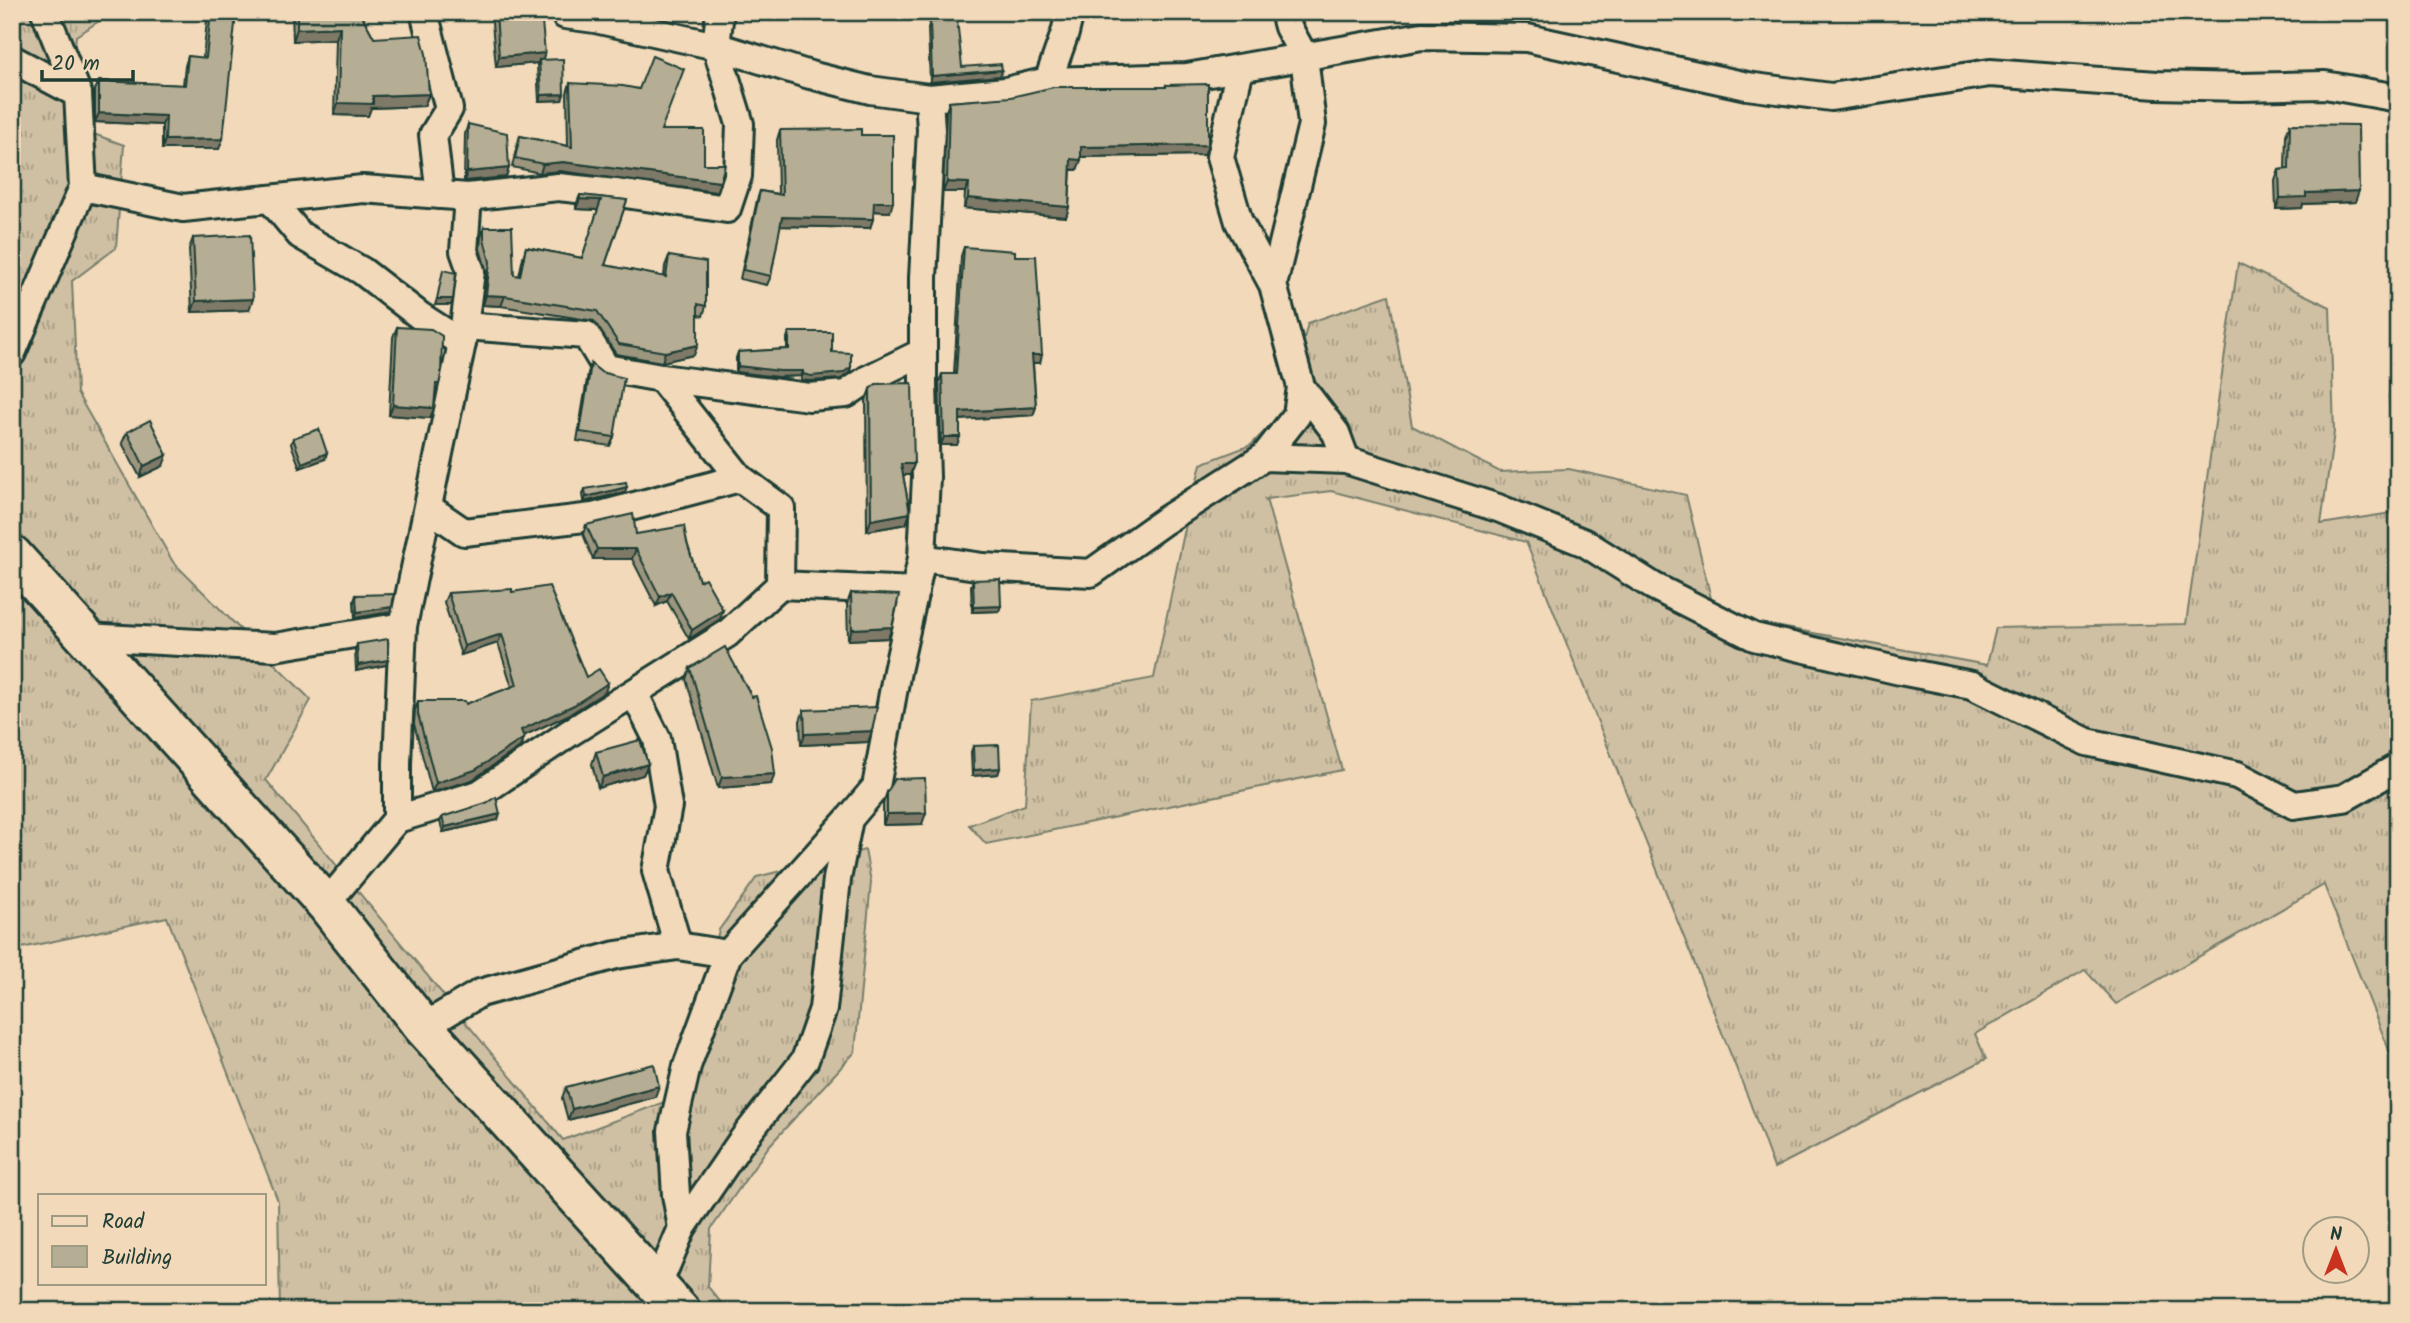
<svg xmlns="http://www.w3.org/2000/svg" width="2410" height="1323" font-family="Kalam,sans-serif">
<style>
.grass{fill:url(#grass-tufts);stroke:#777e6c;stroke-width:2}
.lines{fill:none;stroke-linecap:round;stroke-linejoin:round}
.street-casing{stroke:#1f3d34;stroke-width:32}
.secondary-casing{stroke:#1f3d34;stroke-width:44}
.street{stroke:#f1d9b9;stroke-width:26}
.secondary{stroke:#f1d9b9;stroke-width:38}
.wall{fill:#9d967f;stroke:#1f3d34;stroke-width:2}
.shaded-wall{fill:#7f7a68;stroke:#1f3d34;stroke-width:2}
.building{fill:#b6ae94;stroke:#1f3d34;stroke-width:2}
</style>
<defs>
<pattern id="grass-tufts" width="24" height="20" patternUnits="userSpaceOnUse" patternTransform="scale(1.75)"><rect width="24" height="20" fill="#cfc0a3"/><path d="M3 7l-1-3M5 7V3M7 7l1-3M15 17l-1-3M17 17v-4M19 17l1-3" fill="none" stroke="#a79d86"/></pattern>
</defs>
<rect width="100%" height="100%" fill="#f1d9b9"/>
<filter id="ink" filterUnits="userSpaceOnUse"><feTurbulence type="fractalNoise" baseFrequency=".0143" numOctaves="2"/><feDisplacementMap in="SourceGraphic" scale="14" xChannelSelector="R" yChannelSelector="G"/><feConvolveMatrix kernelMatrix="1 2 1 2 8 2 1 2 1" color-interpolation-filters="sRGB"/></filter>
<g filter="url(#ink)">
<!-- grass -->
<g class="grass">
<path d="M12,12H113L76,36L66,124L124,145L116,248L72,281L77,393L173,562L311,700L266,780L563,1140L675,1098L719,930L757,877L865,850L871,882L855,1052L769,1146L711,1229L708,1287L728,1311H280L278,1201L167,917L12,950Z"/>
<path d="M2238,263L2330,307L2334,432L2321,524L2398,512V1073L2324,885L2116,1004L2085,970L1975,1034L1986,1059L1774,1168L1749,1100L1526,542L1331,491L1266,499L1342,770L986,844L969,825L1025,805L1031,701L1154,678L1184,533L1201,464L1251,445L1286,409L1308,323L1389,295L1412,426L1500,472L1569,469L1686,495L1715,615L1987,665L1996,628L2186,624Z"/>
</g>
<g class="lines">
<defs>
<g id="street">
<path d="M424,12L449,109L433,135L440,195"/>
<path d="M720,12L716,46L810,75L870,90L929,98L1006,91L1048,81L1187,77L1422,36L1527,38L1747,86L1831,97L1990,73L2157,85L2241,87L2325,85L2398,98"/>
<path d="M12,59L78,94"/>
<path d="M1240,68L1220,157L1239,222L1273,285L1301,387L1297,415L1264,457"/>
<path d="M1048,81L1065,33L1070,12"/>
<path d="M83,187L183,208L363,189L468,197L558,187L625,194L727,209L738,176L740,124L716,46L595,19L565,15V12"/>
<path d="M270,199L300,235L362,271L420,316L462,343"/>
<path d="M1273,285L1312,124L1304,56L1288,27L1284,12"/>
<path d="M464,326L586,335L606,368L661,378L809,397L846,394L868,379L923,352"/>
<path d="M12,353L83,187L78,94L45,12"/>
<path d="M661,378L740,478"/>
<path d="M1301,387L1336,433L1346,460"/>
<path d="M429,508L464,532L593,517L740,478L781,508L780,585"/>
<path d="M922,558L926,477L923,387V278L931,130L929,98"/>
<path d="M86,637L275,647L403,626"/>
<path d="M634,693L657,739L668,806L656,871L678,946"/>
<path d="M397,819L479,794L571,732L727,634L780,585L915,591"/>
<path d="M326,904L397,819V763L403,626L462,343L471,271L464,251L468,197"/>
<path d="M423,1027L480,993L616,955L678,946L728,954"/>
<path d="M682,1228L676,1195L672,1131L687,1066L728,954L848,820"/>
<path d="M658,1285L682,1228L740,1143L805,1060L823,1009L837,879L849,819L876,787L897,671L922,558L983,567L1091,573L1164,521L1264,457L1346,460L1498,508L1585,543L1653,586L1754,637L1900,671L1972,685L2087,742L2237,775L2294,805L2344,798L2398,767"/>
</g>
<path id="secondary" d="M12,555L326,904L423,1027L680,1311"/>
</defs>
<!-- street casing -->
<use href="#street" class="street-casing"/>
<!-- secondary casing -->
<use href="#secondary" class="secondary-casing"/>
<!-- street -->
<use href="#street" class="street"/>
<!-- secondary -->
<use href="#secondary" class="secondary"/>
</g>
<!-- wall -->
<g class="wall">
<path d="M211,12L219,149H162V125L95,122V90L99,81L183,85L185,66L188,56L203,58L207,21Z"/>
<path d="M292,12H360L374,38L429,94L424,106L371,108L368,116L334,115L336,39L293,41Z"/>
<path d="M491,12H541L543,59L564,94L562,100L539,101L537,65L538,63L496,67Z"/>
<path d="M930,22L962,67L1002,70L1000,76L930,82L928,28Z"/>
<path d="M570,83L661,130L704,164L716,192L560,171L540,173L512,167L517,145L520,136L568,146L567,93Z"/>
<path d="M1166,85L1208,145L1204,155L1081,157L1077,170H1071L1069,207L1066,217L964,208L965,192H943L946,112L949,102L1165,87Z"/>
<path d="M468,124L506,177L464,181L465,134Z"/>
<path d="M2290,124L2355,202L2303,204L2302,208L2276,209L2275,181L2279,170L2285,169L2286,135Z"/>
<path d="M780,130L861,135L890,212L873,211V219L870,228L780,226L771,276L767,285L740,279L757,200L760,191L778,194L777,140Z"/>
<path d="M580,195L627,200L605,265L664,277L665,266L669,256L706,306L703,316L698,315L694,355L662,362L616,354L594,321L501,306L483,305L487,272L480,249L481,237L484,227L514,275L519,276L523,257L526,247L582,258L598,210L576,209V205Z"/>
<path d="M193,238L249,310L192,312L189,249Z"/>
<path d="M964,247L1015,256L1040,363H1033L1036,407L1033,415L960,420L957,445H941L939,382L942,374H954L961,256Z"/>
<path d="M397,327L439,384L435,394L434,408L430,418L389,415L393,337Z"/>
<path d="M789,332L832,352L851,367L849,373L841,379L809,381L801,380V376L778,377L736,372V358L738,352L787,349V338Z"/>
<path d="M2393,335L2398,439H2393L2389,396L2392,389L2390,342Z"/>
<path d="M591,364L614,437L610,446L577,441L588,373Z"/>
<path d="M870,389L914,464L910,475H903L910,513L906,524L867,531L866,400Z"/>
<path d="M127,432L163,466L140,477L122,443Z"/>
<path d="M293,438L325,459L300,468L291,444Z"/>
<path d="M585,489L625,492L584,502L583,494Z"/>
<path d="M586,525L687,543L699,581L720,619L689,639L667,601L656,606L632,559H593L583,534Z"/>
<path d="M973,580L999,611L972,612L971,586Z"/>
<path d="M512,592L586,677L605,692L570,714L523,736L524,738L520,747L472,780L432,792L414,724L415,710L418,701L466,704L512,687L498,643L461,655L444,602L448,593Z"/>
<path d="M851,593L888,638L848,640L847,604Z"/>
<path d="M356,595L390,612L355,618L354,601Z"/>
<path d="M357,644L386,665L356,671L355,650Z"/>
<path d="M690,668L771,784L718,788L686,679Z"/>
<path d="M804,710L872,731L868,742L801,745L800,721Z"/>
<path d="M973,746L1000,768L998,774L972,776L971,752Z"/>
<path d="M596,752L648,764L643,775L598,788L592,764Z"/>
<path d="M887,792L922,824L883,825V804Z"/>
<path d="M442,817L498,820L443,832L440,822Z"/>
<path d="M566,1087L655,1097L568,1120L562,1098Z"/>
</g>
<!-- shaded-wall -->
<g class="shaded-wall">
<path d="M340,27L336,39L293,41L297,29Z"/>
<path d="M545,53L542,62L539,60L538,63L496,67L499,57Z"/>
<path d="M1002,70L1000,76L930,82L932,76Z"/>
<path d="M429,94L424,106L371,108L368,116L334,115L338,103L373,96Z"/>
<path d="M564,94L562,100L539,101L541,95Z"/>
<path d="M99,113L166,116L162,125L95,122Z"/>
<path d="M223,139L219,149H162L165,140Z"/>
<path d="M1208,145L1204,155L1077,157L1081,147Z"/>
<path d="M1071,159L1081,160L1077,170L1068,169Z"/>
<path d="M563,162L720,182L716,192L560,171L540,173L543,164Z"/>
<path d="M509,168L506,177L464,181L467,172Z"/>
<path d="M947,182L969,183L965,192H943Z"/>
<path d="M2359,191L2355,202L2303,204L2302,208L2276,209L2280,198L2306,193Z"/>
<path d="M968,198L1069,207L1066,217L964,208Z"/>
<path d="M580,199L601,200L598,210L576,209Z"/>
<path d="M874,202H893L890,212L871,211Z"/>
<path d="M782,217L873,219L870,228L779,226Z"/>
<path d="M486,295L505,296L501,306L483,305Z"/>
<path d="M253,299L249,310L192,312L196,301Z"/>
<path d="M437,299H453L451,305H435Z"/>
<path d="M698,345L694,355L662,362L665,352Z"/>
<path d="M1032,355H1042L1040,363H1029Z"/>
<path d="M738,366L803,371L801,376L778,377L736,372Z"/>
<path d="M851,367L849,373L841,379L809,381L801,380L803,374Z"/>
<path d="M393,405L434,408L430,418L389,415Z"/>
<path d="M1036,407L1033,415L957,420L960,412Z"/>
<path d="M2396,432H2398V439H2393Z"/>
<path d="M944,437H960L957,445H941Z"/>
<path d="M327,453L325,459L300,468L302,463Z"/>
<path d="M167,455L163,466L140,477L144,466Z"/>
<path d="M901,464H914L910,475H897Z"/>
<path d="M627,487L625,492L584,502L586,497Z"/>
<path d="M910,513L906,524L867,531L871,520Z"/>
<path d="M597,549H636L632,559H593Z"/>
<path d="M671,592L667,601L656,606L660,597Z"/>
<path d="M1001,606L999,611L972,612L974,607Z"/>
<path d="M392,607L390,612L355,618L357,612Z"/>
<path d="M723,610L720,619L689,639L692,630Z"/>
<path d="M892,627L888,638L848,640L852,629Z"/>
<path d="M502,634L498,643L461,655L464,646Z"/>
<path d="M388,660L386,665L356,671L358,665Z"/>
<path d="M608,683L605,692L570,714L517,739L521,730Z"/>
<path d="M872,731L868,742L801,745L805,734Z"/>
<path d="M524,738L520,747L472,780L432,792L436,783Z"/>
<path d="M648,764L643,775L598,788L603,777Z"/>
<path d="M1000,768L998,774L972,776L974,770Z"/>
<path d="M775,774L771,784L718,788L722,777Z"/>
<path d="M926,813L922,824L883,825L887,814Z"/>
<path d="M500,814L498,820L443,832L445,827Z"/>
<path d="M659,1086L655,1097L568,1120L572,1109Z"/>
</g>
<!-- building -->
<g class="building">
<path d="M211,12L236,14L223,139L165,140L166,116L99,113V81L185,85L188,56L206,58Z"/>
<path d="M297,12H360L374,38L421,35L426,54L429,94L373,96V104L338,103L340,27L297,29Z"/>
<path d="M496,12H541L545,53L499,57Z"/>
<path d="M957,19L962,67L1001,64L1002,70L932,76L930,22Z"/>
<path d="M652,56L684,69L661,130H704V164H725L720,182L563,162L543,164L515,158L520,136L572,147L570,83L623,86L639,89Z"/>
<path d="M563,59L564,94L541,95L539,60Z"/>
<path d="M1208,84V145L1081,147V160L1071,159L1069,207L968,198L969,183L947,182L949,102L1011,97L1054,87H1166V85Z"/>
<path d="M468,124L507,133L509,168L467,172Z"/>
<path d="M2290,124L2358,125L2359,191L2306,193V197L2280,198L2279,170L2289,169Z"/>
<path d="M861,129V135H893V202H874L873,219L782,217L771,276L743,270L760,191L782,195L780,130Z"/>
<path d="M580,195L627,200L605,265L666,277L669,256L706,262V306L698,304V345L665,352L619,344L597,311L505,296L486,295L490,262L484,239V227H512L514,275L520,276L526,247L582,258L601,200L580,199Z"/>
<path d="M250,235L253,299L196,301L193,238Z"/>
<path d="M964,247L1015,251V256H1036L1042,355H1032L1036,407L960,412V437H944L942,374H956Z"/>
<path d="M443,270L456,273L453,299H437Z"/>
<path d="M397,327L431,329L442,336L441,376L439,384H436L434,408L393,405Z"/>
<path d="M789,332H832V352L851,353V367L843,373L811,376L803,374V371H780L738,366V352L789,349Z"/>
<path d="M2393,335H2398V432H2396L2392,389H2395Z"/>
<path d="M591,364L601,372L624,378L614,437L580,432Z"/>
<path d="M912,383L914,464H901L910,513L871,520L870,389L876,384Z"/>
<path d="M150,420L167,455L144,466L127,432Z"/>
<path d="M319,429L327,453L302,463L293,438Z"/>
<path d="M626,482L627,487L586,497L585,489Z"/>
<path d="M633,514L636,534L684,526L687,543L699,581L705,578L723,610L692,630L671,592L660,597L636,549H597L586,525Z"/>
<path d="M1000,579L1001,606L974,607L973,580Z"/>
<path d="M549,586L586,677L599,669L608,683L574,705L521,730L524,738L475,770L436,783L418,714V701H465L466,704L517,685L502,634L464,646L448,593L512,589V592Z"/>
<path d="M851,593L899,595L892,627L852,629Z"/>
<path d="M394,594L392,607L357,612L356,595Z"/>
<path d="M388,639V660L358,665L357,644Z"/>
<path d="M725,647L752,697L756,696L772,748L775,774L722,777L690,668Z"/>
<path d="M877,707L872,731L805,734L804,710Z"/>
<path d="M640,740L648,764L603,777L596,752Z"/>
<path d="M999,745L1000,768L974,770L973,746Z"/>
<path d="M925,778L926,813L887,814V792L895,779Z"/>
<path d="M496,797L500,814L445,827L442,817L486,803Z"/>
<path d="M654,1064L659,1086L572,1109L566,1087Z"/>
</g>
</g>
<!-- margin -->
<rect width="2410" height="1323" fill="none" stroke="#f1d9b9" stroke-width="42"/>
<rect x="21" y="21" width="2368" height="1281" fill="none" stroke="#1f3d34" stroke-width="2.5" filter="url(#ink)"/>
<!-- legend -->
<rect x="38" y="1194" width="228" height="91" fill="#f1d9b9" stroke="#9d9b84" stroke-width="2"/>
<rect x="52" y="1216" width="35" height="10" fill="#f1d9b9" stroke="#9d9b84" stroke-width="2"/>
<text x="102" y="1228" font-size="21" fill="#1f3d34">Road</text>
<rect x="52" y="1246" width="35" height="21" fill="#b6ae94" stroke="#9d9b84" stroke-width="2"/>
<text x="102" y="1264" font-size="21" fill="#1f3d34">Building</text>
<!-- north arrow -->
<g transform="translate(2336 1250)"><circle r="33" fill="#f1d9b9" stroke="#9d9b84" stroke-width="2"/>
<path d="M0-5L12 26L0 18L-12 26Z" fill="#c8321e"/>
<text y="-10" font-size="19" font-weight="bold" text-anchor="middle" fill="#1f3d34">N</text>
</g>
<!-- scale -->
<path d="M42 70v10h91v-10" fill="none" stroke="#1f3d34" stroke-width="3.5"/>
<text x="52" y="70" font-size="21" fill="#1f3d34" stroke="#f1d9b9" stroke-width="5" paint-order="stroke">20 m</text>
</svg>
